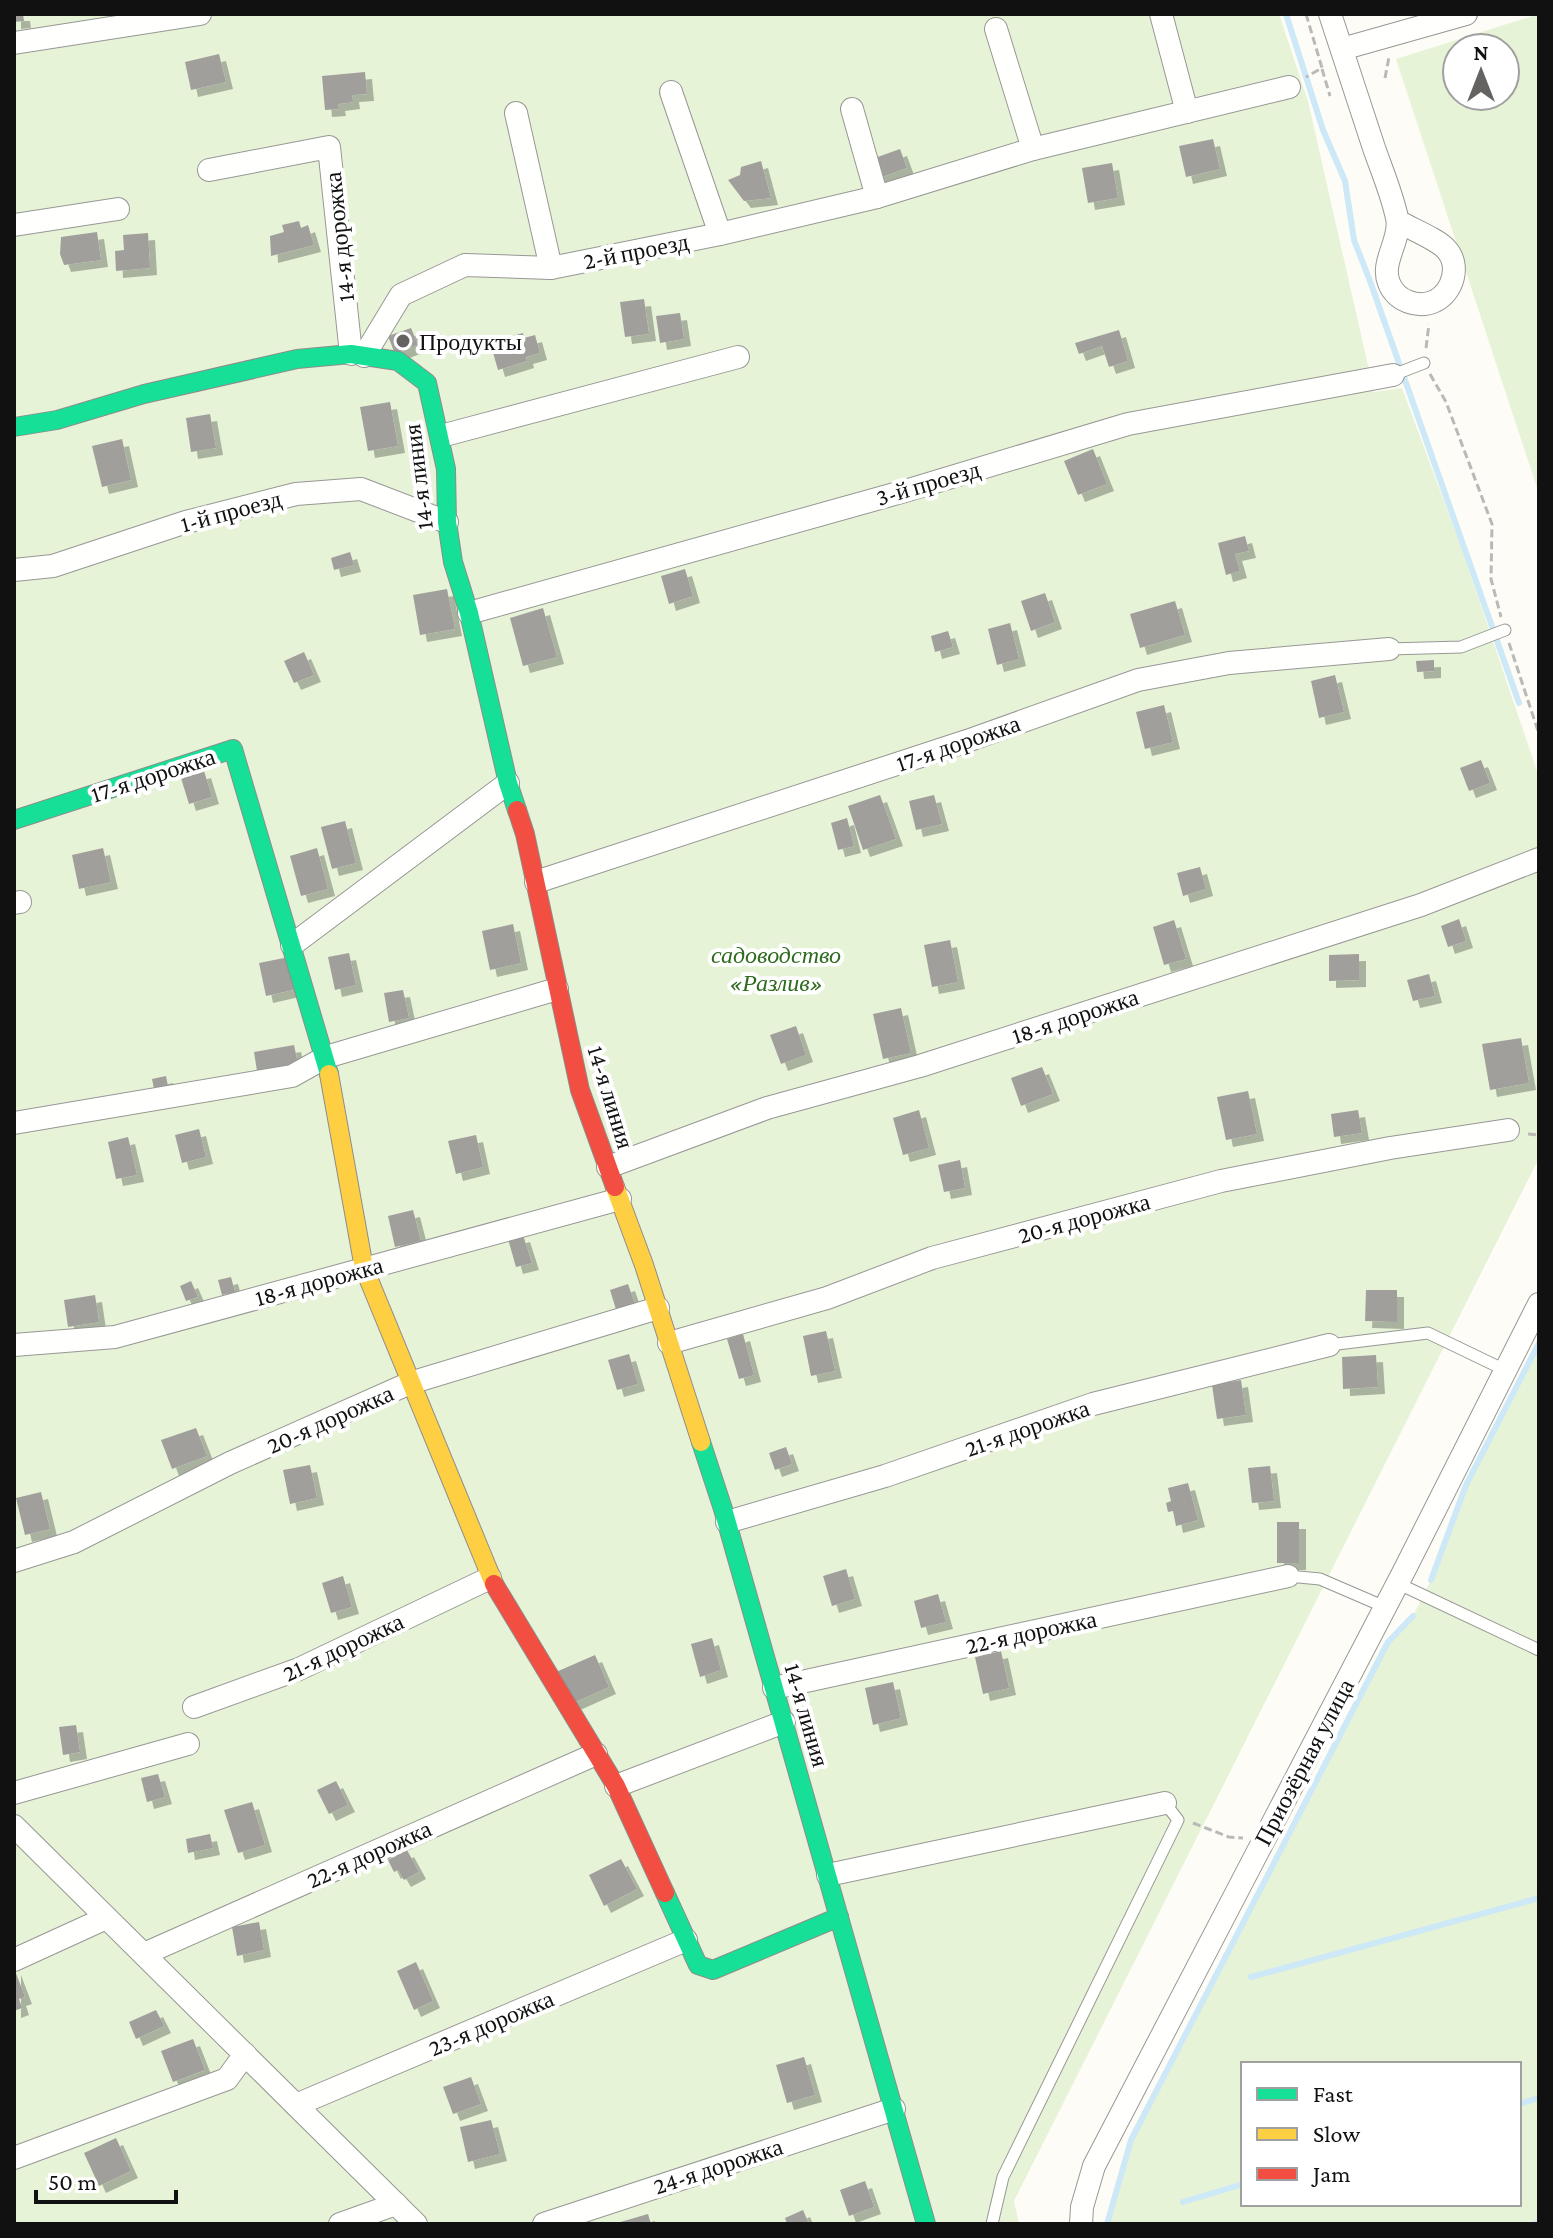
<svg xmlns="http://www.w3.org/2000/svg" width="1553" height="2238" font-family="'Crimson Pro',serif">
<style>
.green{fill:#e7f3d7;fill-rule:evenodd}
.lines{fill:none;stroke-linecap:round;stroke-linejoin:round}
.stream{stroke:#cde8f7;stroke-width:6}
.building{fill:#a19f9c;filter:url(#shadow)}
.lane-casing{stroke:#979795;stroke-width:13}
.street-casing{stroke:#979795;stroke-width:24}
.fast-casing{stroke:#8e8d8b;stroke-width:20}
.slow-casing{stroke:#8e8d8b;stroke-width:20}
.jam-casing{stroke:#8e8d8b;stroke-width:20}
.path{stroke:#b9b9b8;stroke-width:3;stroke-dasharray:8 4;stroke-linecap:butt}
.lane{stroke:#fffffe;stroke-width:11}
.street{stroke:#fffffe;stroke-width:22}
.fast{stroke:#16e098;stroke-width:18}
.slow{stroke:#ffcf43;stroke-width:18}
.jam{stroke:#f24e42;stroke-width:18}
.poi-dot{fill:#646362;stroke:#fff;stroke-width:3}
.labels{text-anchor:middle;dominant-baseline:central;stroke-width:8;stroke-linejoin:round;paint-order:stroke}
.street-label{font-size:24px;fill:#111;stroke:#fff}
.poi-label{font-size:24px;fill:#111;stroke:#fff;text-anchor:start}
.park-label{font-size:24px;font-style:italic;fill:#2f6b1f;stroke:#fff}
</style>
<defs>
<filter id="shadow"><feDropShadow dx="7" dy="7" stdDeviation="0" flood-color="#0004"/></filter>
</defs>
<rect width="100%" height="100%" fill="#fdfcf7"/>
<!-- green -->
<g class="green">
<path d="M14,14H1279L1308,101L1374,392L1402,388L1461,547L1539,777V1158L1014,2201L1019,2224H14Z"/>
<path d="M1539,14V494L1396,59ZM1457,48H1505V96H1457Z"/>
<path d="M1539,1343V2224H1107L1131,2140L1388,1642L1413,1616L1431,1580L1466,1485ZM1243,2064H1519V2204H1243Z"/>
</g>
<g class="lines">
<!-- stream -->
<g class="stream">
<path d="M1286,14L1323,130L1345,181L1354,240L1370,281L1519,703"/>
<path d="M1431,1580L1466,1485L1539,1343"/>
<path d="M1251,1977L1539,1898"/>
<path d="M1519,2104L1539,2098"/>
<path d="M1183,2202L1243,2184"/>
<path d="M1107,2224L1131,2140L1388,1642L1413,1616"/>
<path d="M1534,2224L1539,2223"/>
</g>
</g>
<!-- building -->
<g class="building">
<path d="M14,14H23L24,21L14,22Z"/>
<path d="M219,54L226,82L191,90L185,62Z"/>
<path d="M365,72L367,94L352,95L353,102L338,104L339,109L325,110L322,76Z"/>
<path d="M1213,139L1220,169L1186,177L1179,146Z"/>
<path d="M900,149L907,168L879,178L872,159Z"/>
<path d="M761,161L771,198L744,201L728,180L740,175L741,167Z"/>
<path d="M1112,163L1118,198L1088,203L1082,168Z"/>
<path d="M299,221L301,228L308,225L314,245L271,256L270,236L284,232L282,225Z"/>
<path d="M97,232L101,260L64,265L60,254L61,237Z"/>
<path d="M148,233L150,268L116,271L115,251L124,250L123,235Z"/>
<path d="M644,299L649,334L625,337L620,302Z"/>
<path d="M680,313L684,339L660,343L656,316Z"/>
<path d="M411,328L418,345L395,354L388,336Z"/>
<path d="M1119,330L1128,361L1109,367L1102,346L1079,354L1075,343Z"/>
<path d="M523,333L524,338L535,335L540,353L526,357L527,361L498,370L490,342Z"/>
<path d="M390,402L398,446L368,451L360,407Z"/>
<path d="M210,414L216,448L191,452L186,418Z"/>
<path d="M122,439L131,480L102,487L92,446Z"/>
<path d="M1093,449L1107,484L1078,495L1064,461Z"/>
<path d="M1245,536L1249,551L1235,554L1240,571L1226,575L1218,543Z"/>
<path d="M350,552L354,565L334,570L331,558Z"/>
<path d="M685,569L693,596L669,604L661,576Z"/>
<path d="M447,589L455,629L420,635L413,595Z"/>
<path d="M1045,593L1055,622L1031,631L1021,601Z"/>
<path d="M1175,601L1185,635L1140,648L1130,614Z"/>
<path d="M543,608L557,657L523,666L510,618Z"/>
<path d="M1010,623L1019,659L997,665L988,629Z"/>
<path d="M948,631L953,647L935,652L931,636Z"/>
<path d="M304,652L314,675L294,683L284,661Z"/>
<path d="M1434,660V671L1417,672L1416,661Z"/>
<path d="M1335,675L1344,712L1319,718L1311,681Z"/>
<path d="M1164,705L1173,742L1145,749L1136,712Z"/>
<path d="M1481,760L1490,783L1469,791L1460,768Z"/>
<path d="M204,771L212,797L189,804L181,778Z"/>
<path d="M880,795L896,839L863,850L848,806Z"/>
<path d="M934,795L942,824L916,830L909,801Z"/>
<path d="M847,818L854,846L838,850L831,823Z"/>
<path d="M345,821L356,863L332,869L321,827Z"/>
<path d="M103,848L111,882L79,889L72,855Z"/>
<path d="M317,848L328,889L301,896L290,856Z"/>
<path d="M1200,867L1206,889L1183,896L1177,873Z"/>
<path d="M1459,919L1466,941L1448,947L1441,926Z"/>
<path d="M1174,920L1186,959L1164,965L1153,927Z"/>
<path d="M513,924L521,963L490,970L482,931Z"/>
<path d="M950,940L958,982L932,987L924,945Z"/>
<path d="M349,953L356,985L335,990L328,957Z"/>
<path d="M1359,954V980L1329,981V955Z"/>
<path d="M289,957L297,989L266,996L259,963Z"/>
<path d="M1429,974L1435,996L1413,1001L1407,980Z"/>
<path d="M403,990L409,1018L389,1022L384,993Z"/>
<path d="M901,1008L911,1053L883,1059L873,1014Z"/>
<path d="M796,1026L806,1055L781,1064L770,1035Z"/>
<path d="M1521,1038L1529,1083L1490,1090L1482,1044Z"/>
<path d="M294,1045L298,1064L257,1071L254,1052Z"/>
<path d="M1042,1067L1053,1094L1021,1106L1011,1078Z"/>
<path d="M166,1076L170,1096L156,1099L152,1079Z"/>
<path d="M1248,1091L1257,1134L1226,1140L1217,1097Z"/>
<path d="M919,1110L929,1148L903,1155L893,1118Z"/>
<path d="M1358,1110L1362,1133L1334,1137L1331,1114Z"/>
<path d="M199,1129L206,1157L182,1163L175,1135Z"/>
<path d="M476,1135L483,1167L456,1174L448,1141Z"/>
<path d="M128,1137L137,1175L116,1179L108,1142Z"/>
<path d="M960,1160L965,1188L944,1192L938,1165Z"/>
<path d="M413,1210L421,1241L395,1247L388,1216Z"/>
<path d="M523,1235L532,1263L516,1267L508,1239Z"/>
<path d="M231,1277L235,1292L222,1295L218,1280Z"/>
<path d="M191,1281L198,1297L186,1301L180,1286Z"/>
<path d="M628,1284L637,1310L618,1316L610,1290Z"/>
<path d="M1366,1290H1397V1322L1365,1321Z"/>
<path d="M95,1295L99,1322L68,1327L64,1300Z"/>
<path d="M826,1331L835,1371L811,1376L803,1336Z"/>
<path d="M743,1334L754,1375L739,1379L727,1339Z"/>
<path d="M629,1354L638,1384L617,1390L608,1360Z"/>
<path d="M1376,1355L1378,1387L1343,1389L1342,1357Z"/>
<path d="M1241,1380L1246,1415L1217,1419L1212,1385Z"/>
<path d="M196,1428L207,1456L172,1469L161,1440Z"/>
<path d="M786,1447L792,1464L775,1470L769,1453Z"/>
<path d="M310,1465L317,1498L290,1504L283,1470Z"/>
<path d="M1270,1466L1274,1501L1252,1503L1248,1468Z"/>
<path d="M1188,1483L1198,1520L1176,1526L1173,1511L1168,1512L1166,1503L1171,1501L1168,1488Z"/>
<path d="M41,1492L50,1529L25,1535L16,1498Z"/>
<rect x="1277" y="1522" width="22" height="41"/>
<path d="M846,1569L855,1599L832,1606L823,1576Z"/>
<path d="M343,1576L352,1607L331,1613L322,1583Z"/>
<path d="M938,1594L946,1622L921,1628L914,1601Z"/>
<path d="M712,1638L721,1670L700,1677L691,1644Z"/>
<path d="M1001,1651L1009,1688L983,1694L975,1657Z"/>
<path d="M595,1655L609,1687L571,1704L556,1672Z"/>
<path d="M893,1682L901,1718L873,1725L865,1688Z"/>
<path d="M76,1725L80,1752L63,1755L59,1727Z"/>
<path d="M158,1774L165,1797L147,1802L141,1778Z"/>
<path d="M336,1781L348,1805L329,1814L317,1790Z"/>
<path d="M252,1802L265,1845L238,1853L224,1810Z"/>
<path d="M210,1834L213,1848L188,1853L186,1839Z"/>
<path d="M407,1850L419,1872L404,1880L398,1870L394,1872L388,1860Z"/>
<path d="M621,1859L637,1889L604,1906L589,1875Z"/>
<path d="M259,1922L264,1950L237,1956L232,1927Z"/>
<path d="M416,1962L433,2001L414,2010L397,1971Z"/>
<path d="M14,1968L25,1997L19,1999L22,2008L14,2011Z"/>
<path d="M156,2010L164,2026L136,2039L129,2022Z"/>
<path d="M193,2039L205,2070L173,2082L161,2051Z"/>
<path d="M804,2057L815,2095L787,2103L776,2065Z"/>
<path d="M471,2077L481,2104L453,2114L443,2087Z"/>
<path d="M491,2120L500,2154L468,2162L460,2127Z"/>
<path d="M116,2138L131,2171L99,2186L84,2153Z"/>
<path d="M865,2181L874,2207L849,2216L840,2190Z"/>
<path d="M803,2210L809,2224H787L785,2218Z"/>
<path d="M648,2214L651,2224H617V2223Z"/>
</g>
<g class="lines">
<defs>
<g id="lane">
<path d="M1393,375L1424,363"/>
<path d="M1389,649L1461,647L1505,630"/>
<path d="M1329,1345L1428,1333L1505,1370"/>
<path d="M1288,1576L1320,1579L1385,1607"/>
<path d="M1397,1583L1539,1650"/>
<path d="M992,2224L1003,2177L1178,1820L1165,1803"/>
</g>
<g id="street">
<path d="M1161,14L1187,112"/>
<path d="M1330,14C1345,59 1359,103 1374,148C1382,171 1392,194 1397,218C1402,239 1380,262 1389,283C1396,301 1418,309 1435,301C1453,292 1461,265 1446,249C1437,239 1411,229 1398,221"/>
<path d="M996,29L1033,149"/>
<path d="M14,43L200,14"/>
<path d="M1342,49L1466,14"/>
<path d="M671,92L720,234"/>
<path d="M852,109L877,197"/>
<path d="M516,113L551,268"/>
<path d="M209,170L329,147L351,354"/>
<path d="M14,225L118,209"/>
<path d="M364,356L401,295L465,265L551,268L720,234L877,197L1033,149L1289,87"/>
<path d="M441,436L738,357"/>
<path d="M14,570L53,566L186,522L296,494L361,489L447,522"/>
<path d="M469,613L905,491L1128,424L1393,375"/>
<path d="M536,882L967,741L1138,680L1229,663L1389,649"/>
<path d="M14,903L20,902"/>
<path d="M292,945L508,783"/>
<path d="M14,1123L292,1076L326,1057L557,989"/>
<path d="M608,1167L767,1108L920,1066L1421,905L1539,859"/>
<path d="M669,1343L827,1298L932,1258L1221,1181L1390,1148L1508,1130"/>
<path d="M14,1345L115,1337L620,1199"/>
<path d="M727,1522L885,1476L1093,1404L1329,1345"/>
<path d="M14,1561L74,1542L230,1463L410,1383L658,1308"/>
<path d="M774,1688L1288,1576"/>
<path d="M194,1707L299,1669L490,1578"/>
<path d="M616,1786L784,1722"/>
<path d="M14,1793L188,1744"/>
<path d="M14,1826L416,2224"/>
<path d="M828,1875L1165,1803"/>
<path d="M144,1954L596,1754"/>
<path d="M14,1960L106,1918"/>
<path d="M296,2105L686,1940"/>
<path d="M14,2158L227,2079L245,2054"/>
<path d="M340,2224L396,2204"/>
<path d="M544,2224L894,2109"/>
<path d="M1081,2224L1082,2207L1094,2166L1404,1571L1539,1304"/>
</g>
<g id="fast">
<path d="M14,427L57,420L144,394L297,359L351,354L398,361L427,383L446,469L447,522L453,562L469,613L508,783L517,810"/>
<path d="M14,820L233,749L329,1074"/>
<path d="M701,1442L723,1509L926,2224"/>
<path d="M665,1893L698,1965L713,1970L839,1917"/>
</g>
<g id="slow">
<path d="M329,1074L364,1268L494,1584"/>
<path d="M615,1187L644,1265L701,1442"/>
</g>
<g id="jam">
<path d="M517,810L525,834L580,1090L615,1187"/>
<path d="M494,1584L616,1786L665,1893"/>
</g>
</defs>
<!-- lane casing -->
<use href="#lane" class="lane-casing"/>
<!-- street casing -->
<use href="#street" class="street-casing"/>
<!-- fast casing -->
<use href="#fast" class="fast-casing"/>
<!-- slow casing -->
<use href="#slow" class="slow-casing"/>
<!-- jam casing -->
<use href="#jam" class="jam-casing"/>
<!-- path -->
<g class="path">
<path d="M1306,14L1322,68L1306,77"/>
<path d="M1322,69L1330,96"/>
<path d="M1385,78L1389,57"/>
<path d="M1426,348L1429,324"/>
<path d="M1430,374L1446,402L1492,524L1491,579L1501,617"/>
<path d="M1509,643L1539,734"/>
<path d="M1528,1134L1539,1135"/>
<path d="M1193,1823L1229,1837L1243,1838"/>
</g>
<!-- lane -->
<use href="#lane" class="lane"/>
<!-- street -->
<use href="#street" class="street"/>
<!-- fast -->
<use href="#fast" class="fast"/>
<!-- slow -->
<use href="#slow" class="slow"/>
<!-- jam -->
<use href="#jam" class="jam"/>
</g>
<!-- markers -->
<circle class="poi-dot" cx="403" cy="341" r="8"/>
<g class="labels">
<!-- street labels -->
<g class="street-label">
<text transform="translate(339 237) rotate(-96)">14-я дорожка</text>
<text transform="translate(636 251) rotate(-11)">2-й проезд</text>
<text transform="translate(418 477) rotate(-97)">14-я линия</text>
<text transform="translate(928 483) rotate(-16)">3-й проезд</text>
<text transform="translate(231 511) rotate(-15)">1-й проезд</text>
<text transform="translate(958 743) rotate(-19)">17-я дорожка</text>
<text transform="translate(153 775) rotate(-18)">17-я дорожка</text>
<text transform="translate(1075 1016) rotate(-18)">18-я дорожка</text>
<text transform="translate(611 1097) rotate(73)">14-я линия</text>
<text transform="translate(1084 1218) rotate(-15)">20-я дорожка</text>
<text transform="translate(319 1281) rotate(-15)">18-я дорожка</text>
<text transform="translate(330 1419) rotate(-24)">20-я дорожка</text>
<text transform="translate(1027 1428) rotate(-19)">21-я дорожка</text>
<text transform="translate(1031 1632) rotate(-12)">22-я дорожка</text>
<text transform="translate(343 1647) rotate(-25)">21-я дорожка</text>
<text transform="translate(807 1715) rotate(74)">14-я линия</text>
<text transform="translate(1304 1762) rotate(-62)">Приозёрная улица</text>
<text transform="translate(369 1854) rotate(-24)">22-я дорожка</text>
<text transform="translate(491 2023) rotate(-23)">23-я дорожка</text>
<text transform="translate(718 2166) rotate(-18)">24-я дорожка</text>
</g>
<!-- poi labels -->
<g class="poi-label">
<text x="419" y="341">Продукты</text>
</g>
<!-- park labels -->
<g class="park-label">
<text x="776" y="954">садоводство<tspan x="776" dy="28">«Разлив»</tspan></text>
</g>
</g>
<!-- border -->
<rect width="1553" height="2238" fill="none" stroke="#111111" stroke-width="32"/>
<!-- legend -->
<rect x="1241" y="2062" width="280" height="144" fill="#ffffff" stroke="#a0a0a0" stroke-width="2"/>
<rect x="1257" y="2088" width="40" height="12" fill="#16e098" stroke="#a0a0a0" stroke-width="2"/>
<text x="1313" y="2102" font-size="24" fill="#111111">Fast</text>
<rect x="1257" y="2128" width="40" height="12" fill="#ffcf43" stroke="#a0a0a0" stroke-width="2"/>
<text x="1313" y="2142" font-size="24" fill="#111111">Slow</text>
<rect x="1257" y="2168" width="40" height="12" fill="#f24e42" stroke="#a0a0a0" stroke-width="2"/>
<text x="1313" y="2182" font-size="24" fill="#111111">Jam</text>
<!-- north arrow -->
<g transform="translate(1481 72)"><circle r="38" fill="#ffffff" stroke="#a0a0a0" stroke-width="2"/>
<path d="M0-6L14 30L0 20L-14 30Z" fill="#646362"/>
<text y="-12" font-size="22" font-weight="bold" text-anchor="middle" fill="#111111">N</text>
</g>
<!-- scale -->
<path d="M36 2190v12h140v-12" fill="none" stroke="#111111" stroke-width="4"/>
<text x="48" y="2190" font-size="24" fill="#111111" stroke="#ffffff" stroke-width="6" paint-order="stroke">50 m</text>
</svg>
